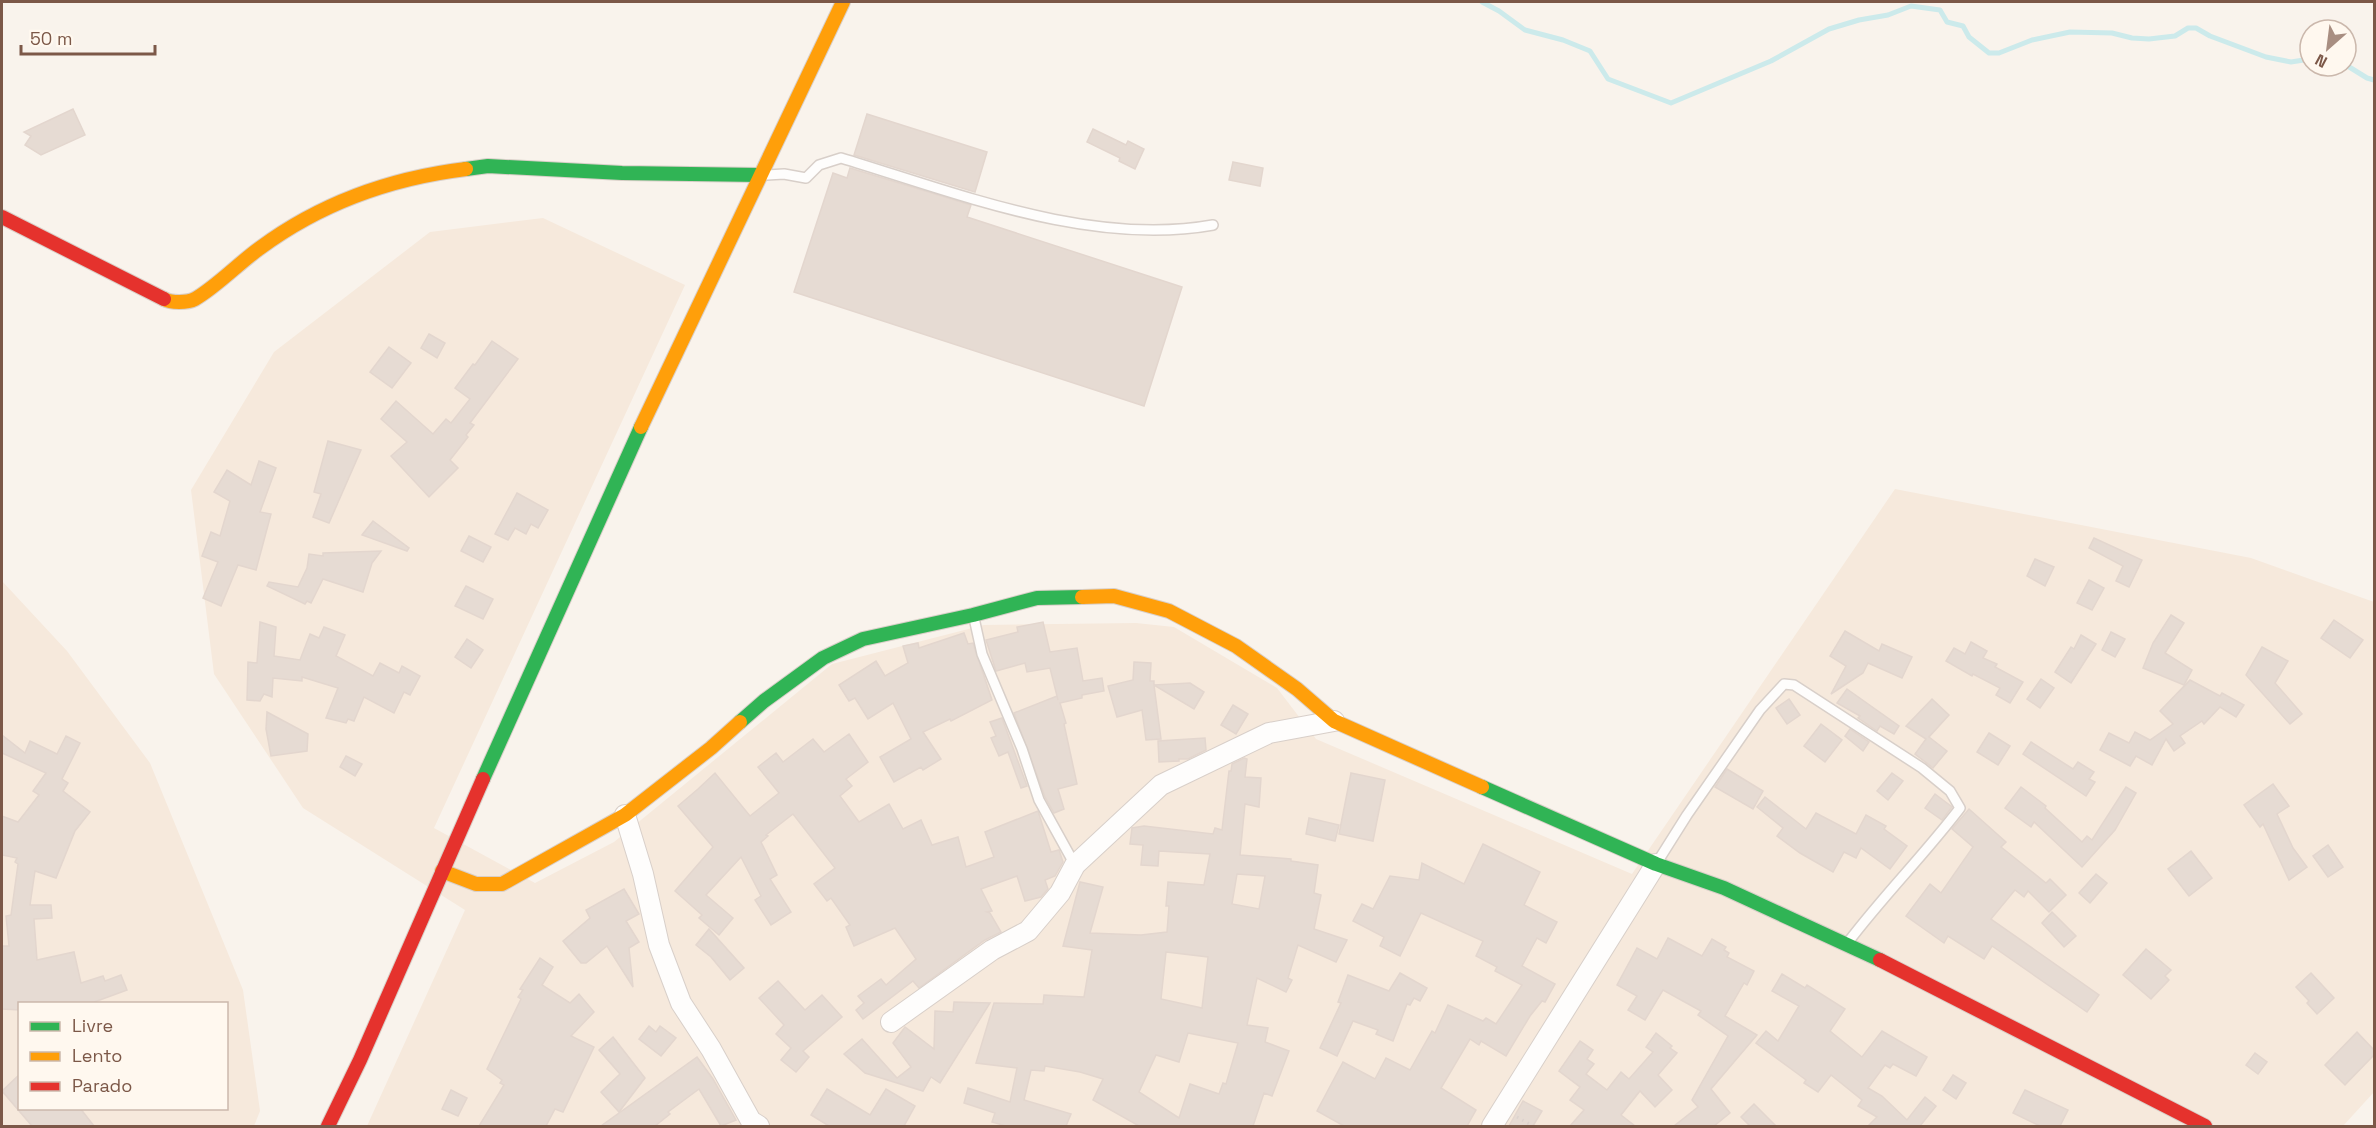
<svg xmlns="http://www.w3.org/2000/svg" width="2376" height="1128" font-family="'Space Grotesk',sans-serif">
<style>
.residential{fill:#f6e9dc;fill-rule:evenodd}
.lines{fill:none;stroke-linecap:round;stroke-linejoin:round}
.stream{stroke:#cceaeb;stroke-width:5}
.building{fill:#e6dbd3;stroke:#e3d6ce;stroke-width:1.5;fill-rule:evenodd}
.lane-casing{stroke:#d8cfc9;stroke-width:12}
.street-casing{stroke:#d8cfc9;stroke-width:22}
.fast-casing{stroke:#d9cfc8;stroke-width:16}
.slow-casing{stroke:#d9cfc8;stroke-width:16}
.jam-casing{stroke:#d9cfc8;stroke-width:16}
.path{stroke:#dcd2cd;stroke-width:3;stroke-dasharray:1.5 4.5;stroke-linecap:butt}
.lane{stroke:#fefdfc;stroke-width:9}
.street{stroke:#fefdfc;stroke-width:20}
.fast{stroke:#30b455;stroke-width:14}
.slow{stroke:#ff9f0a;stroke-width:14}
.jam{stroke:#e5322d;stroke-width:14}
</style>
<rect width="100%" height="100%" fill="#f9f3ec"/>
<!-- residential -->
<g class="residential">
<path d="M543,218L685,285L434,828L535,883L614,842L832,664L984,625L1136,623L1174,627L1277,688L1316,739L1632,874L1895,489L2251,558L2374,602V1092L2343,1126H367L465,910L303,808L214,674L191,490L274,352L430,232Z"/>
<path d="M2,581L67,651L150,763L243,990L260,1111L254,1126H2ZM20,1004H226V1108H20Z"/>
</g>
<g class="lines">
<!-- stream -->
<g class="stream">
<path d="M1482,2L1499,11L1525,30L1563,40L1590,51L1608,79L1671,103L1771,61L1829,29L1859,20L1888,15L1911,6L1940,10L1947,22L1963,26L1969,37L1989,53H1999L2032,40L2070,32L2112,33L2132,38L2149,39L2175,36L2188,28H2196L2210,36L2266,57L2291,62L2310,59"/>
<path d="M2346,65L2367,78L2374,80"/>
</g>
</g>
<!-- building -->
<g class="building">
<path d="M73,109L85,135L41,155L25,145L31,136L24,132Z"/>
<path d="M867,114L987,152L975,192L854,155Z"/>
<path d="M1093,129L1126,145L1128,141L1144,149L1135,169L1119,161L1120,158L1087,142Z"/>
<path d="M1233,162L1263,168L1260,186L1229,180Z"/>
<path d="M850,168L971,205L967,217L1182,287L1144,406L794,292L833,173L847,178Z"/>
<path d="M429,334L445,343L437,358L421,348Z"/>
<path d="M492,341L518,359L470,423L474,425L466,435L468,437L450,460L458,468L429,497L391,456L407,442L381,419L396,401L433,434L446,419L451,423L470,399L455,388L473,364L475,365Z"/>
<path d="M389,347L411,363L392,388L370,372Z"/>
<path d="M328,441L361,450L329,523L313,517L321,494L314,492Z"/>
<path d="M259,461L276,468L260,512L271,514L256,570L238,565L221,606L203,598L218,562L202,556L211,532L220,536L230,501L214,492L227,470L251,485Z"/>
<path d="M517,493L548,510L538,528L531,524L526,534L515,528L508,540L495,534Z"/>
<path d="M373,521L409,548L407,551L362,535Z"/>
<path d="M469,536L491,547L483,562L461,551Z"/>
<path d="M2094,538L2142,560L2129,587L2116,581L2123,566L2089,548Z"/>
<path d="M381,551L372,563L363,592L323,579L311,603L307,601L305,604L267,586L269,582L298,587L307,568L309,554L323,556V553Z"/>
<path d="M2035,559L2054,567L2045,586L2027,576Z"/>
<path d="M2089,580L2104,588L2092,610L2077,603Z"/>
<path d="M466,586L493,599L483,619L455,606Z"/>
<path d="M2171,615L2184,623L2165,653L2192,670L2184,685L2143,668L2153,643Z"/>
<path d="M2334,620L2363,640L2350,658L2321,638Z"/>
<path d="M260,622L276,627L274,656L300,660L310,634L319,638L324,627L345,635L336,656L373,676L380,663L399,673L402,666L420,676L410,695L404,692L394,713L364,697L354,721L348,719L346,723L326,718L338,688L302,677V681L273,678L272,697L264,694L260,701L247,700L248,662L257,663Z"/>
<path d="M1043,622L1050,652L1077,648L1083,681L1102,678L1104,691L1082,695V698L1060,703L1066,723L1064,724L1077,784L1058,789L1064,809L1054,813L1045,797L1014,713L1057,696L1058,700L1050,668L1027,672L1025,663L996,671L986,640L1018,632L1017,627Z"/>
<path d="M1845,631L1879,651L1882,644L1912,657L1902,678L1868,663L1863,673L1831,694L1846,666L1830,656Z"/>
<path d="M2111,632L2125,639L2115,657L2102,650Z"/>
<path d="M964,633L968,644L973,643L992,700L951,721L950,719L923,732L941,759L923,770L921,767L894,782L880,757L911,739L893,703L868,719L855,698L849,701L839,685L876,661L885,676L908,663L903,646L918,643L919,648Z"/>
<path d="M2081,635L2096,644L2071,683L2055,672L2071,647L2074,649Z"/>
<path d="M467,639L483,650L471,668L455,657Z"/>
<path d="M1971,642L1987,651L1983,658L1997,664L1995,667L2023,682L2010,703L1996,695L2000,688L1973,674L1972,676L1946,661L1954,648L1965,654Z"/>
<path d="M2262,647L2288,661L2275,683L2302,714L2290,724L2246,675Z"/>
<path d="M1134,662L1151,663L1150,681H1154V685L1190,683L1204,692L1194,709L1154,685L1161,739L1146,740L1142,710L1117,717L1108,686L1133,680Z"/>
<path d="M2041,679L2054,688L2040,708L2027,699Z"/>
<path d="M2190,680L2220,696L2222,693L2244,705L2236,717L2220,707L2204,724L2202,721L2180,736L2185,743L2174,751L2166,739L2152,765L2136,756L2130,766L2100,750L2109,733L2129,743L2135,732L2150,740L2173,724L2160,711Z"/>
<path d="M1847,689L1899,726L1894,734L1880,726L1877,731L1858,718L1860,716L1837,703Z"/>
<path d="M1789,699L1800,715L1787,724L1776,708Z"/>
<path d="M1932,699L1949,715L1929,737L1947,751L1933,768L1915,754L1926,739L1906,726Z"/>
<path d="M1233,705L1248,714L1236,734L1221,725Z"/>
<path d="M267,712L308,734L307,751L271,756L266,729Z"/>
<path d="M1002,718L1027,786L1021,788L1008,752L999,756L991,738L996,736L990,722Z"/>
<path d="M1821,724L1842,740L1825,762L1804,746Z"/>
<path d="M1850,729L1869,742L1863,751L1845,736Z"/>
<path d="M1989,733L2010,746L1998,765L1977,752Z"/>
<path d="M849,734L868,762L846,779L852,786L840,796L859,822L889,804L903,829L921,820L932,845L958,837L966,867L994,857L985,832L1038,811L1051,852L1059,850L1063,862L1055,876L1045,880L1048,889L1041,897L1025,901L1017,876L981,889L992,911L987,912L990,913L1001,932L985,940L919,988L913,981L863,1019L856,1010L864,1003L858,996L881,979L886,985L916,959L895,928L854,946L846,927L850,925L831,898L827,901L814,884L835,868L793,814L766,835L768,836L761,842L777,875L770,879L791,912L771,925L755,900L761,896L741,857L706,895L733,918L719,935L699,918L702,915L675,891L713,847L678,806L698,789L715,773L750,816L779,793L758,767L776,753L783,762L813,739L824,752Z"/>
<path d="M2,735L25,753L30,741L57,754L66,736L80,743L62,779L68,783L63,791L90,812L75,831L56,878L35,871L30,905H51L52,918L34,919L37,960L74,952L81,983L103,976L105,981L121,975L127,990L89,1004H20V1010L2,1009V946H9L6,916L11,915L18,864L15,862L17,858L2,855V816L18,822L39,795L33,791L46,773L2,753Z"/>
<path d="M1205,738L1206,750L1188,759H1179V761L1159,762L1158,741Z"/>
<path d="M2031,742L2073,769L2078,762L2094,772L2089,779L2095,782L2086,796L2023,754Z"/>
<path d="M346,756L362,764L355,776L340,767Z"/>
<path d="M1244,758L1247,759L1245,777L1261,778L1259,807L1245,804L1240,855L1291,859V861L1318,865L1314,893L1321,895L1314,929L1347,940L1336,962L1298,945L1288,978L1292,980L1286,992L1257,978L1247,1025L1268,1028L1265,1042L1289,1051L1272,1096L1264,1093L1253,1126H1139L1093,1100L1103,1079L1080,1072L1045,1066L1044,1071L1031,1070L1024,1100L1071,1114L1066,1126H1006L992,1122L995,1113L964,1103L968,1088L1010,1102L1017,1068L976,1063L994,1003L1043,1004L1044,995L1084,997L1092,950L1063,946L1080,882L1103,887L1090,933L1141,935L1167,932L1169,906H1166L1168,882L1204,885L1210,854L1159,851L1158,866L1141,865L1143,845L1130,844L1132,828L1144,826L1213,834L1215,828L1222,830L1229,771H1231L1232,764ZM1237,874L1265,876L1259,909L1232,904ZM1166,952L1208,957L1202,1008L1161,999ZM1188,1033L1238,1043L1226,1084L1223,1083L1219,1094L1190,1084L1179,1118L1139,1092L1156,1055L1179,1062Z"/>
<path d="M1727,769L1763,791L1753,809L1715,787Z"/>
<path d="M1351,773L1385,780L1373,841L1339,834Z"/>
<path d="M1892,773L1903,781L1888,800L1877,791Z"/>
<path d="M2273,784L2289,806L2277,814L2293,848L2307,867L2289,880L2263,824L2260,827L2244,805Z"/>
<path d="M2021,787L2046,806L2045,808L2082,842L2087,836L2092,840L2126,787L2136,793L2115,830L2082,867L2034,822L2031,827L2005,808Z"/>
<path d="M1935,794L1952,807L1942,820L1925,808Z"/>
<path d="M1765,797L1806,829L1816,813L1856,834L1866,815L1886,826L1884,829L1907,846L1890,869L1861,848L1856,858L1844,852L1833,872L1800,853L1777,836L1783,828L1757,807Z"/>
<path d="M1969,809L2006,842L2001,847L2046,883L2050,879L2066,895L2049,912L2028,891L2024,897L2015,890L1991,919L2099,995L2087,1012L1992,946L1984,959L1948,936L1944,943L1906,916L1930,884L1941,893L1973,847L1952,829Z"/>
<path d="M1309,818L1339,825L1335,841L1306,834Z"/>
<path d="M1483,844L1540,872L1524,905L1557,922L1546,943L1537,938L1522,966L1555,984L1545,1002L1542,1001L1530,1016L1506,1056L1481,1041L1479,1045L1470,1039L1441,1088L1476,1110L1467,1126H1344L1317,1111L1343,1062L1375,1079L1386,1058L1410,1070L1432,1031L1435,1033L1448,1005L1483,1021L1486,1018L1496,1024L1522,985L1495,971L1497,967L1476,956L1483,941L1421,913L1400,956L1380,946L1384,937L1353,921L1362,904L1373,909L1390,876L1419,880L1422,863L1464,884Z"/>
<path d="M2328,845L2343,867L2328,877L2313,856Z"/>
<path d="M2191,851L2212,878L2189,896L2168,869Z"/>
<path d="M2096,874L2107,883L2090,903L2079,893Z"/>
<path d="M624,889L639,914L626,921L639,942L629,948L633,987L607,946L586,963H581L563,941L590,918L586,910Z"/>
<path d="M2052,912L2076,936L2064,947L2042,923Z"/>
<path d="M709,929L744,968L730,980L711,957L696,945Z"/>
<path d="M1668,938L1702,956L1712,939L1726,947L1724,950L1729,953L1727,957L1754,971L1747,985L1744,983L1725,1016L1757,1035L1711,1089L1730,1113L1714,1126H1674L1698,1107L1692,1100L1728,1036L1698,1015L1701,1011L1663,990L1645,1020L1628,1010L1637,996L1617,985L1637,948L1657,959Z"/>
<path d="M2146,949L2171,970L2165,976L2169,980L2151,999L2123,975Z"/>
<path d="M540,958L553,967L542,985L570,1003L579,994L594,1012L571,1036L594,1047L563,1112L555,1109L546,1126H479L504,1085L500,1083L502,1080L487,1069L521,999L518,997L523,990L520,989Z"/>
<path d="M1400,973L1427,988L1420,1001L1414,998L1410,1005L1407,1004L1393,1041L1376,1034L1378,1030L1353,1021L1337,1056L1320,1048L1341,1003L1338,1002L1348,975L1389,991Z"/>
<path d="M2311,973L2334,998L2317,1014L2307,1003L2309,1001L2296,987Z"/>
<path d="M1782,974L1805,988L1807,985L1845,1009L1830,1031L1862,1057L1882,1031L1927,1057L1916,1076L1893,1064L1890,1068L1885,1065L1868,1088L1882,1096L1907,1120L1925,1097L1936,1106L1920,1126H1868L1877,1117L1858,1106L1862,1100L1831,1075L1818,1092L1804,1083L1806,1080L1798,1074L1756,1043L1766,1031L1778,1041L1799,1006L1772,991Z"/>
<path d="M778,981L805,1010L822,995L842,1017L803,1051L809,1057L796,1072L781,1060L791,1048L776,1034L784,1025L759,998Z"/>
<path d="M954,1002L990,1003L940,1083L931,1077L923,1091L865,1073L844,1054L862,1039L897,1078L911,1067L893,1043L905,1027L934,1049L935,1011L953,1012Z"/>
<path d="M649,1026L656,1032L660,1026L676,1038L661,1056L639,1039Z"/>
<path d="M2357,1032L2374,1050V1055L2345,1085L2325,1065Z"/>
<path d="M1656,1033L1672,1046L1670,1048L1677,1053L1658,1075L1672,1090L1655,1107L1640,1091L1621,1115L1635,1126H1570L1584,1110L1570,1100L1580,1087L1559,1071L1580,1041L1593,1050L1587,1059L1594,1064L1586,1074L1607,1090L1621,1072L1629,1079L1653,1052L1646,1047Z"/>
<path d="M613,1037L645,1078L619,1112L601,1092L620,1074L599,1050Z"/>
<path d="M2255,1053L2267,1062L2258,1074L2246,1065Z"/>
<path d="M697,1057L713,1079L736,1120L721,1126L699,1089L668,1112L670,1114L655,1126H601Z"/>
<path d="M20,1074V1108H80L94,1126H32L2,1091Z"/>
<path d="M1953,1075L1966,1083L1956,1099L1943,1090Z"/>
<path d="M827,1089L870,1115L886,1089L915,1106L904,1126H829L811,1115Z"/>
<path d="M451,1090L467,1098L458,1116L442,1109Z"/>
<path d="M2025,1090L2068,1110L2060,1126H2040L2013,1113Z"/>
<path d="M1523,1101L1542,1111L1533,1126H1509Z"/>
<path d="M1754,1104L1776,1126H1750L1741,1117Z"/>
</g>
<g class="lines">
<defs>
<g id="lane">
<path d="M767,175L784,174L806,178L819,165L841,158C957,193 1091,247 1213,225"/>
<path d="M974,618L982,654L1022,749L1039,800L1075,865"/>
<path d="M1658,861L1687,815L1760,710L1784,684L1794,685L1922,768L1950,791L1960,808C1925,854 1884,895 1849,941"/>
</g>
<g id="street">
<path d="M625,815L643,874L659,945L681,1003L711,1049L751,1121L759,1126"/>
<path d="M891,1022L992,950L1028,931L1060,893L1075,865L1161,785L1269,733L1334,721"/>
<path d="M1492,1126L1656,864"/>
</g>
<g id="fast">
<path d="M466,169L488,166L622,173L760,175"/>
<path d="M740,722L764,701L823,658L863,639L973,615L1037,598L1082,597"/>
<path d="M483,779L641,427"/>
<path d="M1482,787L1656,864L1724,888L1880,960"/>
</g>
<g id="slow">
<path d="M164,299C171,303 187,303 195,299C216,287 239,263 260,248C321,203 392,178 466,169"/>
<path d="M641,427L843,2"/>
<path d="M1082,597L1114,596L1169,611L1236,646L1297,689L1334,721L1482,787"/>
<path d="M442,871L476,884H502L625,815L711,748L740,722"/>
</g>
<g id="jam">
<path d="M2,217L164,299"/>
<path d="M1880,960L2205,1126"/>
<path d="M328,1126L360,1060L483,779"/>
</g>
</defs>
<!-- lane casing -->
<use href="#lane" class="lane-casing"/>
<!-- street casing -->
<use href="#street" class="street-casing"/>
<!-- fast casing -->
<use href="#fast" class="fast-casing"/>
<!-- slow casing -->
<use href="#slow" class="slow-casing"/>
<!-- jam casing -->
<use href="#jam" class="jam-casing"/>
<!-- path -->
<path class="path" d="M1517,1117L1533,1126"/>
<!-- lane -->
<use href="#lane" class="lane"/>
<!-- street -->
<use href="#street" class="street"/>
<!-- fast -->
<use href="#fast" class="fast"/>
<!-- slow -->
<use href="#slow" class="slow"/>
<!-- jam -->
<use href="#jam" class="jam"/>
</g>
<!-- border -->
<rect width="2376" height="1128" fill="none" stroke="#7c5848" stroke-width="6"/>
<!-- legend -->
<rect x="18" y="1002" width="210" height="108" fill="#fff8ef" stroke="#cbb8ac" stroke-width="1.5"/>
<rect x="30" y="1022" width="30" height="9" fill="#30b455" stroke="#cbb8ac" stroke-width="1.5"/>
<text x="72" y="1032" font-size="18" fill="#7c5848">Livre</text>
<rect x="30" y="1052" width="30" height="9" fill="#ff9f0a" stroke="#cbb8ac" stroke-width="1.5"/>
<text x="72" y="1062" font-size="18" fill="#7c5848">Lento</text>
<rect x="30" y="1082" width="30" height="9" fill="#e5322d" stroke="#cbb8ac" stroke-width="1.5"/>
<text x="72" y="1092" font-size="18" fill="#7c5848">Parado</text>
<!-- north arrow -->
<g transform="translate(2328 48) rotate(208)"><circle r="28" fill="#fff8ef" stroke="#cbb8ac" stroke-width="1.5"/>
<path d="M0-4.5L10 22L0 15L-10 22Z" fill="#a88e81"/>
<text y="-9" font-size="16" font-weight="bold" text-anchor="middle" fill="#7c5848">N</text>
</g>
<!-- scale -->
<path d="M21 45v9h134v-9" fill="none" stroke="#7c5848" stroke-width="3"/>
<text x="30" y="45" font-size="18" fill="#7c5848" stroke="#fff8ef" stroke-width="4.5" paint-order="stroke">50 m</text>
</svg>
